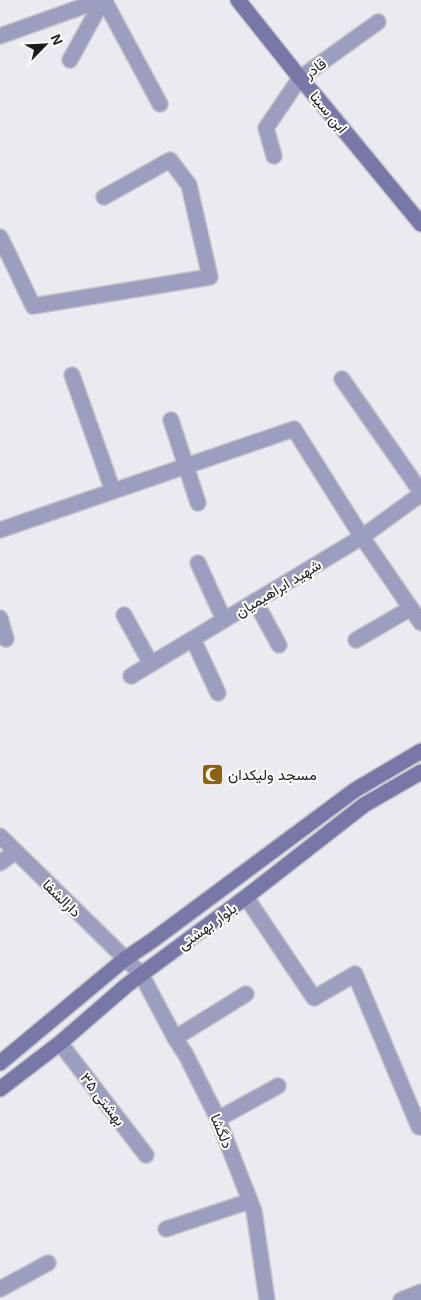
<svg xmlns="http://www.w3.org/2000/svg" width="421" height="1300" font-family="Arial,Vazirmatn,sans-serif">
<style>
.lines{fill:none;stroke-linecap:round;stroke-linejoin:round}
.street-casing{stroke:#c5c6ca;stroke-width:18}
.secondary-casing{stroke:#c5c6ca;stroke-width:18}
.street{stroke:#9c9ebf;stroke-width:15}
.secondary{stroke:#7778a8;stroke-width:15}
.labels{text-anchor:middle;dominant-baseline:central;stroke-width:4;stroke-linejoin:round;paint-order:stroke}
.street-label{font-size:15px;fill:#1c1c1e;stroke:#fff}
.poi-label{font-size:15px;fill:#1c1c1e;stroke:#fff;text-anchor:start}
</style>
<rect width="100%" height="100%" fill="#eaebf0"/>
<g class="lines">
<defs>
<g id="street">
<path d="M104,0L160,104"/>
<path d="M0,36L101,0"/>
<path d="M70,60L103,0"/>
<path d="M274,156L266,128L300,78L378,22"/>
<path d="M0,237L8,253L33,306L210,277L189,185L170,160L104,197"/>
<path d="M72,375L113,491"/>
<path d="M342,379L421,492"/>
<path d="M171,420L198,503"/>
<path d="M0,530L294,429L362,537L421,623"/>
<path d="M198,563L224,620"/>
<path d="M255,601L279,645"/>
<path d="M124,615L151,664"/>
<path d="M0,618L6,639"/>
<path d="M193,639L218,693"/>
<path d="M356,640L411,608"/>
<path d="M131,676L362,537L421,494"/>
<path d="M0,836L141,974L175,1038L186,1055L218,1119L254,1211L267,1300"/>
<path d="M0,863L15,852"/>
<path d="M246,897L314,998L355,974L419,1127L421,1126"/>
<path d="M175,1038L246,994"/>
<path d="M60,1043L146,1155"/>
<path d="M218,1119L278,1086"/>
<path d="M166,1229L250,1201"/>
<path d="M0,1289L48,1263"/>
<path d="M401,1300L421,1292"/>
</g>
<g id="secondary">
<path d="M238,0L300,78L319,100L421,224"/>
<path d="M0,1063L125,959L153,940L355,790L421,751"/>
<path d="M0,1089L60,1043L127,985L246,897L364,805L421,772"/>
</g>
</defs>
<!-- street casing -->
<use href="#street" class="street-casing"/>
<!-- secondary casing -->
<use href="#secondary" class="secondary-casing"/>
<!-- street -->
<use href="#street" class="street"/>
<!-- secondary -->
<use href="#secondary" class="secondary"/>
</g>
<!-- icons -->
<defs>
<symbol id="mosque-square" viewBox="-11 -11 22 22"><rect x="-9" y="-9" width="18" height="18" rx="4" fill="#926110" stroke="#fff"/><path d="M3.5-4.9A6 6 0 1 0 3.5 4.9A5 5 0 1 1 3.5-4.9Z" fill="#fff"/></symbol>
</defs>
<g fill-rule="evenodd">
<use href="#mosque-square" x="200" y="762" width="25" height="25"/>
</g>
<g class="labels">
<!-- street labels -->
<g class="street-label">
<text transform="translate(315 68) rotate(-36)">قادر</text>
<text transform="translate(329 112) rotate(50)">ابن سینا</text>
<text transform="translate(278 588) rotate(-31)">شهید ابراهیمیان</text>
<text transform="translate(62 898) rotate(44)">دارالشفا</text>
<text transform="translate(207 926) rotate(-36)">بلوار بهشتی</text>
<text transform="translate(103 1099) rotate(52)">بهشتی ۳۵</text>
<text transform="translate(222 1131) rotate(67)">دلگشا</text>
</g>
<!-- poi labels -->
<g class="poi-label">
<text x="228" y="774">مسجد ولیکدان</text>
</g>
</g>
<!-- north arrow -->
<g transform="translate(45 45) rotate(66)" stroke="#ffffff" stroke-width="4" paint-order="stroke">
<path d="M0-4L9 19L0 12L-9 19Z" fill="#1c1c1e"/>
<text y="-8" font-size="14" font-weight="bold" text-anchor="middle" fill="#1c1c1e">N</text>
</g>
</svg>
